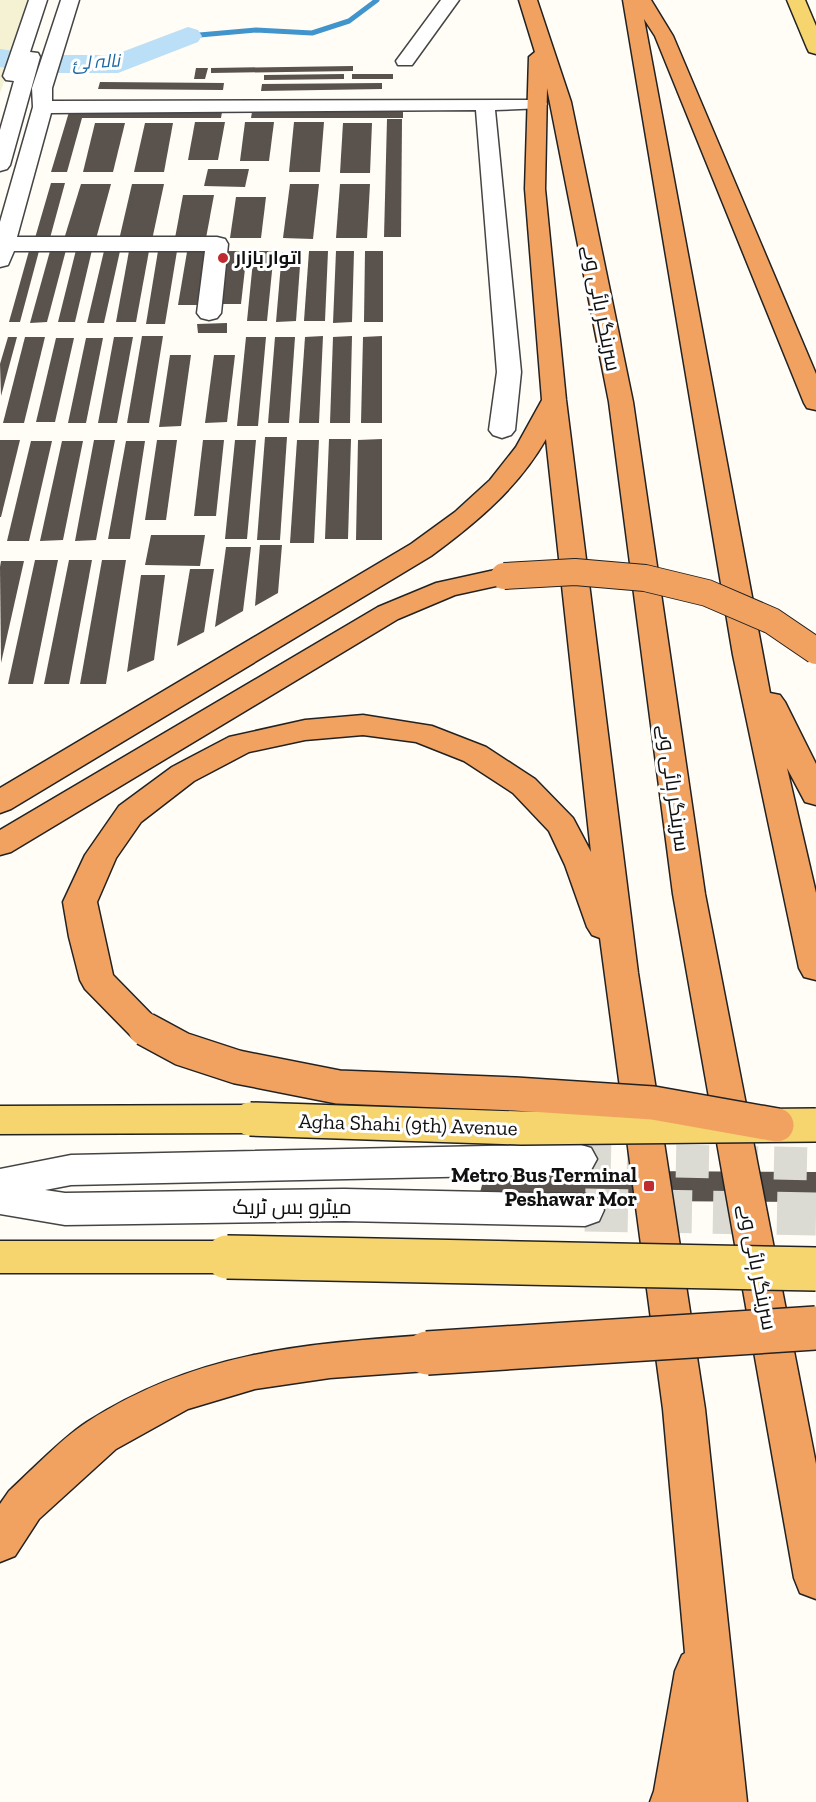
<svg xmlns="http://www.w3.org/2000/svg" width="816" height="1802" font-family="'Zilla Slab',Cairo,serif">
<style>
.farmland{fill:#f5f2d4}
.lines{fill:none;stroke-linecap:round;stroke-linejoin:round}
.stream{stroke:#4295cc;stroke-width:5}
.river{fill:#badff6;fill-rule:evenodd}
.building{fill:#59524d}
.minor-tunnel-far1{stroke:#dbdad3;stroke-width:33;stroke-dasharray:33 16;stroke-linecap:butt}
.minor-tunnel{stroke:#dbdad3;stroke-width:43;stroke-dasharray:43 21;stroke-linecap:butt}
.minor-casing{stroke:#444;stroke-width:3}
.major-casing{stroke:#222;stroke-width:3}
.highway-casing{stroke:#222;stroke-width:3}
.minor{fill:#fff;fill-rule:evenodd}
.major{fill:#f6d46e;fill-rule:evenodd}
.highway{fill:#f2a260;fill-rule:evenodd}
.major-bridge-far1-casing{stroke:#222;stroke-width:36;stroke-linecap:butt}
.major-bridge-casing{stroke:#222;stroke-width:46;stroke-linecap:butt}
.highway-bridge-far2-casing{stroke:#222;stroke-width:28;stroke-linecap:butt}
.highway-bridge-far1-casing{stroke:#222;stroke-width:36;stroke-linecap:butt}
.highway-bridge-casing{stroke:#222;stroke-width:46;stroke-linecap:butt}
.major-bridge-far1{stroke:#f6d46e;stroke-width:33}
.major-bridge{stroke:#f6d46e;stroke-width:43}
.highway-bridge-far2{stroke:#f2a260;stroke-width:26}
.highway-bridge-far1{stroke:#f2a260;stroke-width:33}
.highway-bridge{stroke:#f2a260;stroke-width:43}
.poi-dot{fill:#c02a31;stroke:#fff;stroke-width:2}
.labels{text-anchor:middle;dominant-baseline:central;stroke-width:6;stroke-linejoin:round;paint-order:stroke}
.far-water-label{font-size:18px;font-style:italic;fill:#1a67a2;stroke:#fff}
.far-poi-label{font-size:18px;font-weight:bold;fill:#111;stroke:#fff;text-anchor:start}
.street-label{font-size:21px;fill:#111;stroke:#fff}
.poi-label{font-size:21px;font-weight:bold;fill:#111;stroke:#fff;text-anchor:end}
</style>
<rect width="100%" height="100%" fill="#fffdf5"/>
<!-- farmland -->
<path class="farmland" d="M0,0H33L0,93Z"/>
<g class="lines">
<!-- stream -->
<path class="stream" d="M188,36L256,30L312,33L349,21L377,0"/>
<!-- river -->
<path class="river" d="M188,27L198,30L202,36L198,42L118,73H42L0,67V49L42,55H114Z"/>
</g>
<!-- building -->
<g class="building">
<path d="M353,66V71L211,73V68Z"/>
<path d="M196,68H208L205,79H194Z"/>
<path d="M344,74V79L264,80V75Z"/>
<rect x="352" y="74" width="41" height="5"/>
<path d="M100,82L224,83L223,90L98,89Z"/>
<path d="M382,83V89L261,91L262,84Z"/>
<path d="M69,112H222L221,118H82L67,172H51Z"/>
<path d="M252,112H403V118H251Z"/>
<path d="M387,119H402L401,237H384Z"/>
<path d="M195,122H225L218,160H188Z"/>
<path d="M245,122H274L269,161H240Z"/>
<path d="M294,122H324L320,172H289Z"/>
<path d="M95,123H125L113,172H83Z"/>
<path d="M145,123H173L164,172H134Z"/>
<path d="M343,123H372L370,173H340Z"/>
<path d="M208,169H249L245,187L204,186Z"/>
<path d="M51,183H65L50,238H35Z"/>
<path d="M81,184H111L96,239H64Z"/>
<path d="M132,184H164L152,240H119Z"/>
<path d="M290,184H319L313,239L283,238Z"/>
<path d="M340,184H370L367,238H336Z"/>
<path d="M183,195H214L206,238H175Z"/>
<path d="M236,197H266L261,238H230Z"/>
<path d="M66,250L47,322L30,323L50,251Z"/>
<path d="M76,250H92L75,322H58Z"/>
<path d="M29,251H39L20,322H9Z"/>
<path d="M104,251H120L104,323H87Z"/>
<path d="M129,251H149L136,322H116Z"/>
<path d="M158,251H177L165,324H146Z"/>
<path d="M205,251L198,305H178L187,252Z"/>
<path d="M228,251H247L241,304H221Z"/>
<path d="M254,251H274L267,321H247Z"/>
<path d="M309,251H328L325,321H304Z"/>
<path d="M336,251H354L352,322L333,323Z"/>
<path d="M365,251H383V322H364Z"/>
<path d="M282,252H301L296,321L276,322Z"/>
<path d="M227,323V333H198L197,324Z"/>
<path d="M142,336H163L149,423H127Z"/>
<path d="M323,336L319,423H299L305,337Z"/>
<path d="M352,336L350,423H330L333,337Z"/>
<path d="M382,336V423H361L363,337Z"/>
<path d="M8,337H17L1,396L0,364Z"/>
<path d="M25,337H45L24,423H3Z"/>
<path d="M114,337H133L117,423H98Z"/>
<path d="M246,337H266L258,426H237Z"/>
<path d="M275,337H295L289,423H268Z"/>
<path d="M56,338H74L55,422H36Z"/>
<path d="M86,338H103L86,423H68Z"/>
<path d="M170,355H191L181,426L159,427Z"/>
<path d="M214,355H235L227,422L205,423Z"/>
<path d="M265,437H287L280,540H257Z"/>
<path d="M329,439H351L348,539H325Z"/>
<path d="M382,439V540H356L358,440Z"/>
<path d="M0,440H20L1,517H0Z"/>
<path d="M94,440H115L96,540L75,541Z"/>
<path d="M157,440H177L166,520H145Z"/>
<path d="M203,440H224L216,516H194Z"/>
<path d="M235,440H256L247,539H225Z"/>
<path d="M297,440H319L314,543H290Z"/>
<path d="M31,441H52L29,541H7Z"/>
<path d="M62,441H83L63,540L40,541Z"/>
<path d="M126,441H145L130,539H108Z"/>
<path d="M151,535H205L200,566L145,565Z"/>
<path d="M260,545H282L278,593L255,606Z"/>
<path d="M226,547H251L243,611L215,627Z"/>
<path d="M35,560H58L33,684H8Z"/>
<path d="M69,560H92L69,684H44Z"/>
<path d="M102,560H126L106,684H80Z"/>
<path d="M1,561H24L1,663L0,567Z"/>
<path d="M190,569H214L204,632L177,646Z"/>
<path d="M141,575H165L154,660L127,672Z"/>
<path d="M486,1170L816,1172V1202L478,1200Z"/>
</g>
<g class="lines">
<!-- minor-tunnel-far1 -->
<path class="minor-tunnel-far1" d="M578,1159L816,1164"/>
<!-- minor-tunnel -->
<path class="minor-tunnel" d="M585,1210L816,1214"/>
<defs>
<g id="minor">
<path d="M29,0H47L30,52L38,53L40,57L10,165L7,169L0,171V130L14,81L6,80L3,76Z"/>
<path d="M61,0H79L52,88V101L544,100L547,104L544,108L495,110L521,372L515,430L511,435L502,438L493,435L489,430L497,372L476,110L51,113L17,237H217L225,239L228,244L221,313L217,318L209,320L201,318L197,313L205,251H14L8,265L0,267V222L33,107L32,88Z"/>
<path d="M441,0H459L412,65H398L396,61Z"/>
<path d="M578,1144L591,1148L597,1159L591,1170L578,1174L71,1185L45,1190L65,1193L344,1189L585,1194L599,1199L604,1210L599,1221L585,1226L344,1221L65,1225L0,1214V1169L71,1155Z"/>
</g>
<g id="major">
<path d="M787,0H805L816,26V54L809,52L807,48Z"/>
<path d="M250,1105L263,1109L268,1119L263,1129L250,1133L0,1134V1106Z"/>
<path d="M0,1241H227L241,1245L247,1257L241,1269L227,1273H0Z"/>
</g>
<g id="highway">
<path d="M519,0H537L571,102L633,402L705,894L816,1464V1599L800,1593L794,1578L673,894L609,402L547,88L545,189L566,400L638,973L705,1409L747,1802H650L654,1791L675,1671L682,1655L685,1653L663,1409L600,938L592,935L587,927L565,865L549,831L513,793L464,761L416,742L363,735L305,740L249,752L194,781L141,822L116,858L97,902L113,975L157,1020L163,1029L157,1038L145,1042L133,1038L85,989L80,980L69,937L63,902L85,855L119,806L172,767L229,737L305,720L363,715L432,726L486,747L535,779L573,818L591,852L546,439C518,488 476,523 431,556L11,809L0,813V788L411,544L455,512L490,480L516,447L542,400L525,189L529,57L535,52Z"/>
<path d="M623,0H651L673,36L816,374V410L807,408L804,403L655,36L644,19L770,693L780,695L785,702L816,764V805L805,802L787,768L816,893V980L804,977L799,968L733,655Z"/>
<path d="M504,568L514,570L518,576L514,582L455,595L398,619L11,852L0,855V830L378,607L436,583Z"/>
<path d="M427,1335L441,1340L447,1353L441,1366L427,1371L330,1378L255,1389L188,1409L116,1449L39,1519L15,1556L0,1562V1504L9,1491C32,1470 62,1438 87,1422C196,1352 302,1344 427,1335Z"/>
</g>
</defs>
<!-- minor casing -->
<use href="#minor" class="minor-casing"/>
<!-- major casing -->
<use href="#major" class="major-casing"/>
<!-- highway casing -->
<use href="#highway" class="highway-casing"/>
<!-- minor -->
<use href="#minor" class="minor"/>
<!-- major -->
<use href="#major" class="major"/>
<!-- highway -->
<use href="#highway" class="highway"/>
<defs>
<path id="major-bridge-far1" d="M250,1119L521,1128L816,1125"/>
<path id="major-bridge" d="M227,1257L816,1269"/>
<path id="highway-bridge-far2" d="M504,576L575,572L645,578L707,593L772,621L816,651"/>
<path id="highway-bridge-far1" d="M145,1029L182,1049L237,1067L338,1087L515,1094L653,1103L777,1125"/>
<path id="highway-bridge" d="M427,1353L816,1328"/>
</defs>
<!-- major-bridge-far1 casing -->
<use href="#major-bridge-far1" class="major-bridge-far1-casing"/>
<!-- major-bridge casing -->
<use href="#major-bridge" class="major-bridge-casing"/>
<!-- highway-bridge-far2 casing -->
<use href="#highway-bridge-far2" class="highway-bridge-far2-casing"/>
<!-- highway-bridge-far1 casing -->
<use href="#highway-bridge-far1" class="highway-bridge-far1-casing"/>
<!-- highway-bridge casing -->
<use href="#highway-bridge" class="highway-bridge-casing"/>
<!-- major-bridge-far1 -->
<use href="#major-bridge-far1" class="major-bridge-far1"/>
<!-- major-bridge -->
<use href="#major-bridge" class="major-bridge"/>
<!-- highway-bridge-far2 -->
<use href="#highway-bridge-far2" class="highway-bridge-far2"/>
<!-- highway-bridge-far1 -->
<use href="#highway-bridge-far1" class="highway-bridge-far1"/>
<!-- highway-bridge -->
<use href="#highway-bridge" class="highway-bridge"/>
</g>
<!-- markers -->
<g class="poi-dot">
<circle cx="223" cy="258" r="6"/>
<rect x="643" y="1180" width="12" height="12" rx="3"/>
</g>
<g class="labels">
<!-- far-water labels -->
<g class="far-water-label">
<text transform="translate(96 62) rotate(-4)">نالہ لئ</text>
</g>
<!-- far-poi labels -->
<g class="far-poi-label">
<text x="235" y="258">اتوار بازار</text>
</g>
<!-- street labels -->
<g class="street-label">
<text transform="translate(602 308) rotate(79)">سرینگر ہائی وے</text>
<text transform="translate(674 788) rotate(82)">سرینگر ہائی وے</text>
<text transform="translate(408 1124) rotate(2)">Agha Shahi (9th) Avenue</text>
<text x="292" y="1206">میٹرو بس ٹریک</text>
<text transform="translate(758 1267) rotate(79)">سرینگر ہائی وے</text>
</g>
<!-- poi labels -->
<g class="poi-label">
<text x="637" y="1174">Metro Bus Terminal<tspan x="637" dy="24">Peshawar Mor</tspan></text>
</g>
</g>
</svg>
